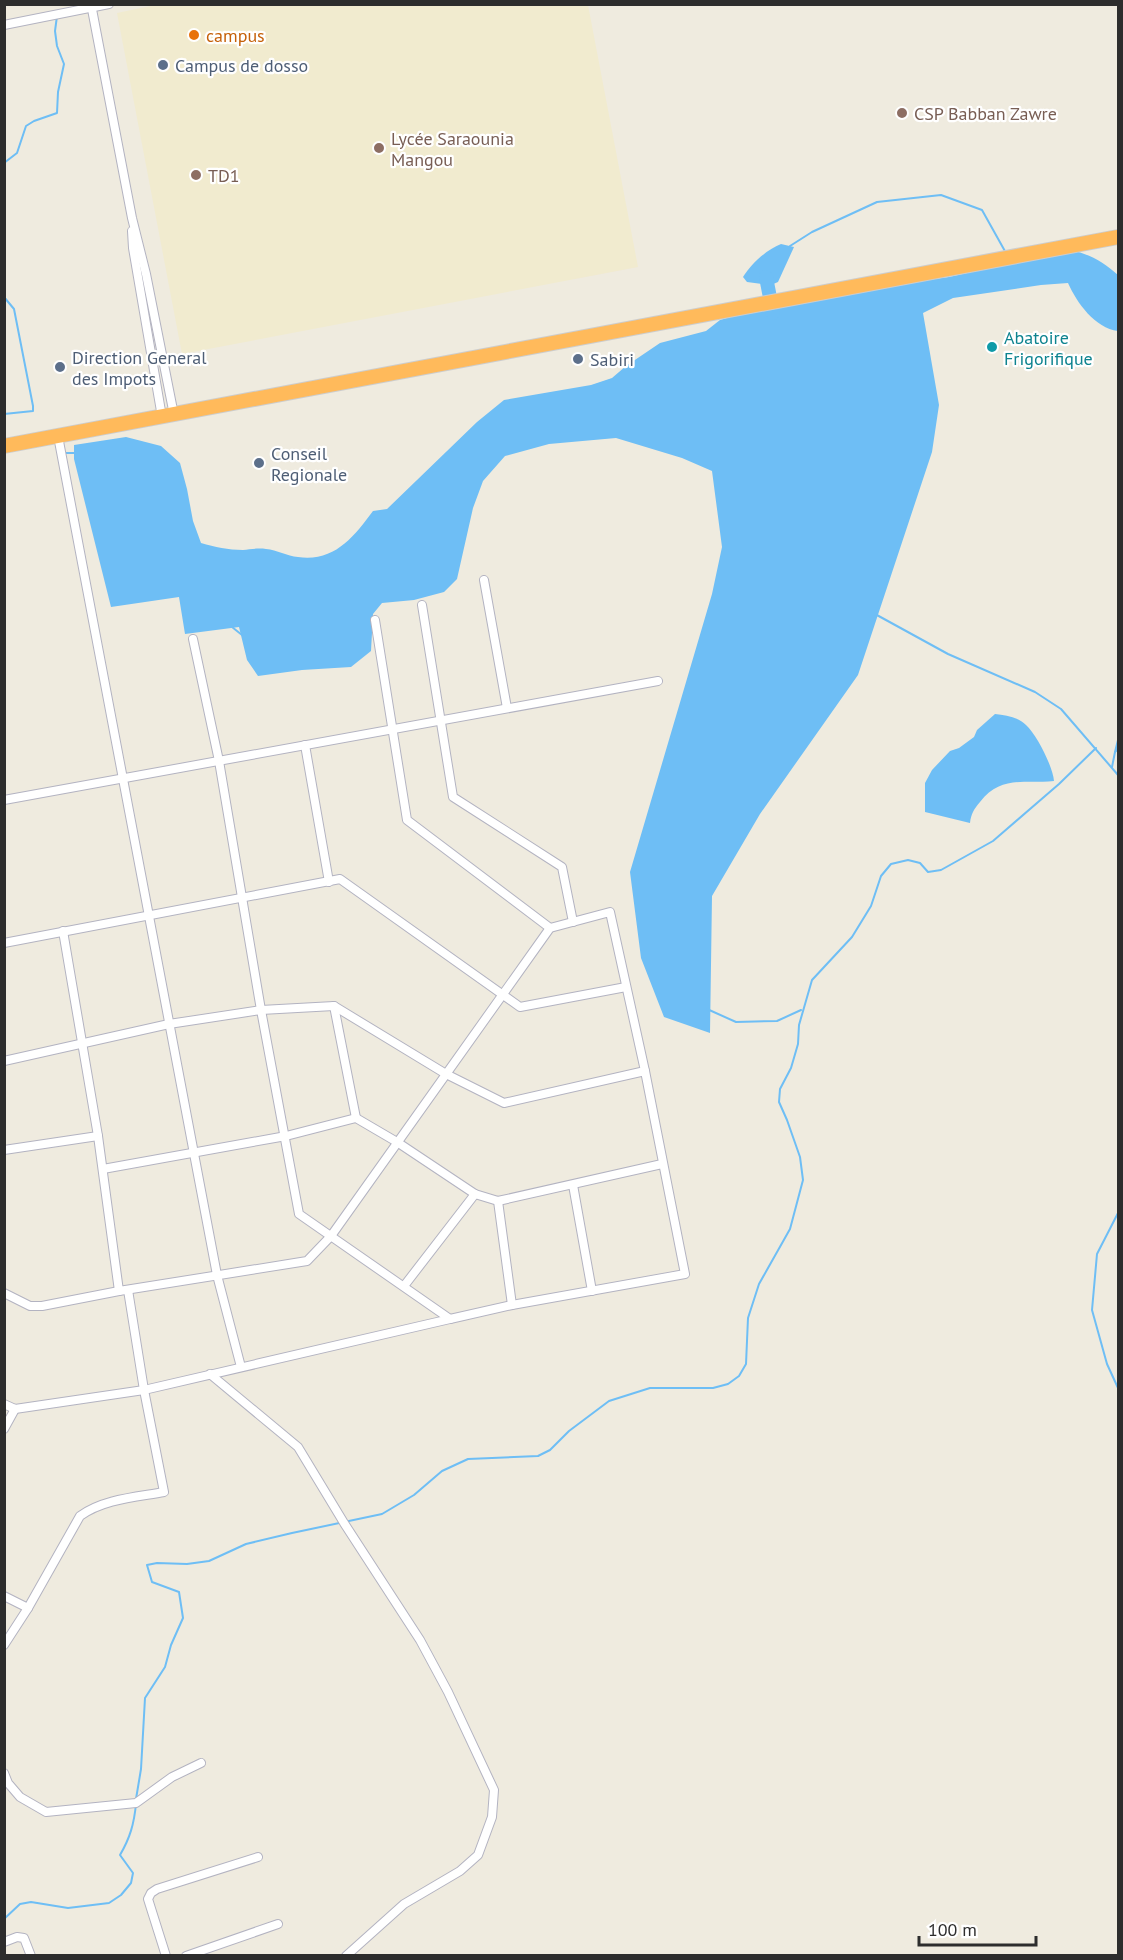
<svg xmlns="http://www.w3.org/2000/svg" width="1123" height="1960" font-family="'PT Sans',sans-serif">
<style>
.education{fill:#f1ebcf}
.water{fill:#6ebef5}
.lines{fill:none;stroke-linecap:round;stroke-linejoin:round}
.stream{stroke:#6ebef5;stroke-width:2}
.river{stroke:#6ebef5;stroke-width:14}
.street-casing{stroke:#b3b3c1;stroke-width:10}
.highway-casing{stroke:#cdcdcd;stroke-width:16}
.street{stroke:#fff;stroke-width:8}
.highway{stroke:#ffba5b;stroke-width:14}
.food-dot{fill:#e8710a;stroke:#fff;stroke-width:2}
.service-dot{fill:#5c6f8a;stroke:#fff;stroke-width:2}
.education-dot{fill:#8d6e63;stroke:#fff;stroke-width:2}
.culture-dot{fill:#0f9aa8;stroke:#fff;stroke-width:2}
.labels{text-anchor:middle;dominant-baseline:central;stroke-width:4.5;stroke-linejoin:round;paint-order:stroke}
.food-label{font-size:18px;fill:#c56008;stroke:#fff;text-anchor:start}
.service-label{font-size:18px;fill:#4e5e75;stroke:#fff;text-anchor:start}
.education-label{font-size:18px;fill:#785e54;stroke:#fff;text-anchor:start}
.culture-label{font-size:18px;fill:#0d838f;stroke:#fff;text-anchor:start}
</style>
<rect width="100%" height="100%" fill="#efebdf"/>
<!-- education -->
<path class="education" d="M160,4L588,5L638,267L182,354L117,13Z"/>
<!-- water -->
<g class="water">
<path d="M781,244L794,247L778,282L771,285L747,282L743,277C751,264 766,250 781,244Z"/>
<path d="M1070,250C1090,254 1103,262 1118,275V331C1095,328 1077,303 1068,283L1041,285L953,298L923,313L939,405L932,452L858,675L760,814L712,896L710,1033L664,1017L641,958L630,872L712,594L722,547L712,471L682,458L616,438L549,444L505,456L483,481L473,508L457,579L444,592L414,600L382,603L373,614L371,651L351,667L302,670L258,676L247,660L239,627L185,634L179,597L111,607L74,459V445L126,437L161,446L180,463L187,489L193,521L201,543C215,547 228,550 243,550C250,549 259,548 266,549C277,550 287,556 298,557C334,562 353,538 373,511L387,509L477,422L504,400L591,385L612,378L626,366L660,343L706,331L720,320L754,310L896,284L949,277Z"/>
<path d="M995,714C1006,715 1018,717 1026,725C1037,735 1053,767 1054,781C1024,784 1001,775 980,802C974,809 971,814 970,823L925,812V783L932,770L950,751L959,748L974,737L977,730Z"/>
</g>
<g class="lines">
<!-- stream -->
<g class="stream">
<path d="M4,163L17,153L26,126L34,121L57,113L58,92L64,64L57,46L55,31L57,16"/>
<path d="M790,246L812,232L877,202L941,195L982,210L1006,253"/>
<path d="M4,297L14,309L33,406V411L4,414"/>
<path d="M64,453H76"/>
<path d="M875,614L948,654L1035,692L1061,709L1118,775"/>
<path d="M232,627L242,635"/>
<path d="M1115,752L1118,740"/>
<path d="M1112,767L1115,752L1118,749"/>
<path d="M707,1009L736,1022L777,1021L801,1010"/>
<path d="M1118,1213L1097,1254L1092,1310L1107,1364L1118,1388"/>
<path d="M136,1799L141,1769L145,1698L165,1667L171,1645L183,1618L179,1592L152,1582L147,1565L157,1563L187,1564L209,1561L246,1544L292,1533L382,1514L414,1495L442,1471L468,1459L538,1456L550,1450L569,1431L609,1401L650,1388H713L728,1384L739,1376L746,1364L748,1318L759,1284L790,1229L803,1180L800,1157L787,1120L779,1102L780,1089L791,1068L798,1044L799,1025L812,980L852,937L871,906L881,876L891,864L908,860L920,863L928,872L941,870L993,841L1059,784L1096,748"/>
<path d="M4,1919L20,1904L31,1902L68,1908L109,1903L121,1895L131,1883L133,1873L120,1855C130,1838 134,1824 136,1804"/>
</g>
<!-- river -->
<path class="river" d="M766,277L773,313"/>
<defs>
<g id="street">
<path d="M91,4L132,218L146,274L174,415"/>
<path d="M4,25L109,4"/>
<path d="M132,231L133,248L162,417"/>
<path d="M58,436L217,1275L241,1367"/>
<path d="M484,580L507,708"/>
<path d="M422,605L453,797L562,867L573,922"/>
<path d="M375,620L407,820L550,928"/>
<path d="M305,745L329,882"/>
<path d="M4,800L658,681"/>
<path d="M63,931L98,1136L119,1291L307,1261L331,1236L550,928L610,912L645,1071"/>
<path d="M4,943L340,879L520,1007L626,987"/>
<path d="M334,1006L356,1118"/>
<path d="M4,1061L169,1024L261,1010L334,1006L446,1074L504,1103L645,1071L685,1274L512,1305L450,1319"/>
<path d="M4,1150L98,1136"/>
<path d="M103,1169L286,1136L356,1118L397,1142L475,1194L498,1201L662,1164"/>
<path d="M573,1185L592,1291"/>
<path d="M498,1201L512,1305"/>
<path d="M404,1286L475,1194"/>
<path d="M4,1293L30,1306H42L119,1291"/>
<path d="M210,1374L298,1447L344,1523L420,1640L448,1692L494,1790L492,1817L478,1855L460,1871L404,1904L346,1956"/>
<path d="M4,1404L15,1409L144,1390L450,1319L299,1214L261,1010L219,761L193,639"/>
<path d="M4,1429L15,1409"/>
<path d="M4,1596L28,1608L4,1645"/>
<path d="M28,1608L80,1516C103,1499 137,1497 164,1492L144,1390L128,1290"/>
<path d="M4,1773L8,1783L20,1797L46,1812L136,1803L172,1777L201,1763"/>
<path d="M4,1942L17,1937L24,1938L31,1956"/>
<path d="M166,1956L148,1899L151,1893L157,1889L258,1857"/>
<path d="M186,1956L278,1924"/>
</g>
<path id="highway" d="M4,446L1118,237"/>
</defs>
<!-- street casing -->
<use href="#street" class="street-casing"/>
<!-- highway casing -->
<use href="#highway" class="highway-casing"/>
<!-- street -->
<use href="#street" class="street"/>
<!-- highway -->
<use href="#highway" class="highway"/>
</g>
<!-- markers -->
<circle class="food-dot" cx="194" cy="35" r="6"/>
<g class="service-dot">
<circle cx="163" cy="65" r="6"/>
<circle cx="578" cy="359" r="6"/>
<circle cx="60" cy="367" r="6"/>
<circle cx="259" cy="463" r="6"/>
</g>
<g class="education-dot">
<circle cx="902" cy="113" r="6"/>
<circle cx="379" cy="148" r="6"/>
<circle cx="196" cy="175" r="6"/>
</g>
<circle class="culture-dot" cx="992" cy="347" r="6"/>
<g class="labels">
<!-- food labels -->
<g class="food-label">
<text x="206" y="35">campus</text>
</g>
<!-- service labels -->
<g class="service-label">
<text x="175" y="65">Campus de dosso</text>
<text x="72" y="357">Direction General<tspan x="72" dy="21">des Impots</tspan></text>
<text x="590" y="359">Sabiri</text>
<text x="271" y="453">Conseil<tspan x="271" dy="21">Regionale</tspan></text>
</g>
<!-- education labels -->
<g class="education-label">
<text x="914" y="113">CSP Babban Zawre</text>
<text x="391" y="138">Lycée Saraounia<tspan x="391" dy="21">Mangou</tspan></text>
<text x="208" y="175">TD1</text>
</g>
<!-- culture labels -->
<g class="culture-label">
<text x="1004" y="337">Abatoire<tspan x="1004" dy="21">Frigorifique</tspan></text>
</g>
</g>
<!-- border -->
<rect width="1123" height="1960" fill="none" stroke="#2d2d2d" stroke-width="12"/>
<!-- scale -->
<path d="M919 1936v9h117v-9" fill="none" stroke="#2d2d2d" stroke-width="3"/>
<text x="928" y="1936" font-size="18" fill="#2d2d2d" stroke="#ffffff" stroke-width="4.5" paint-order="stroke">100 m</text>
</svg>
